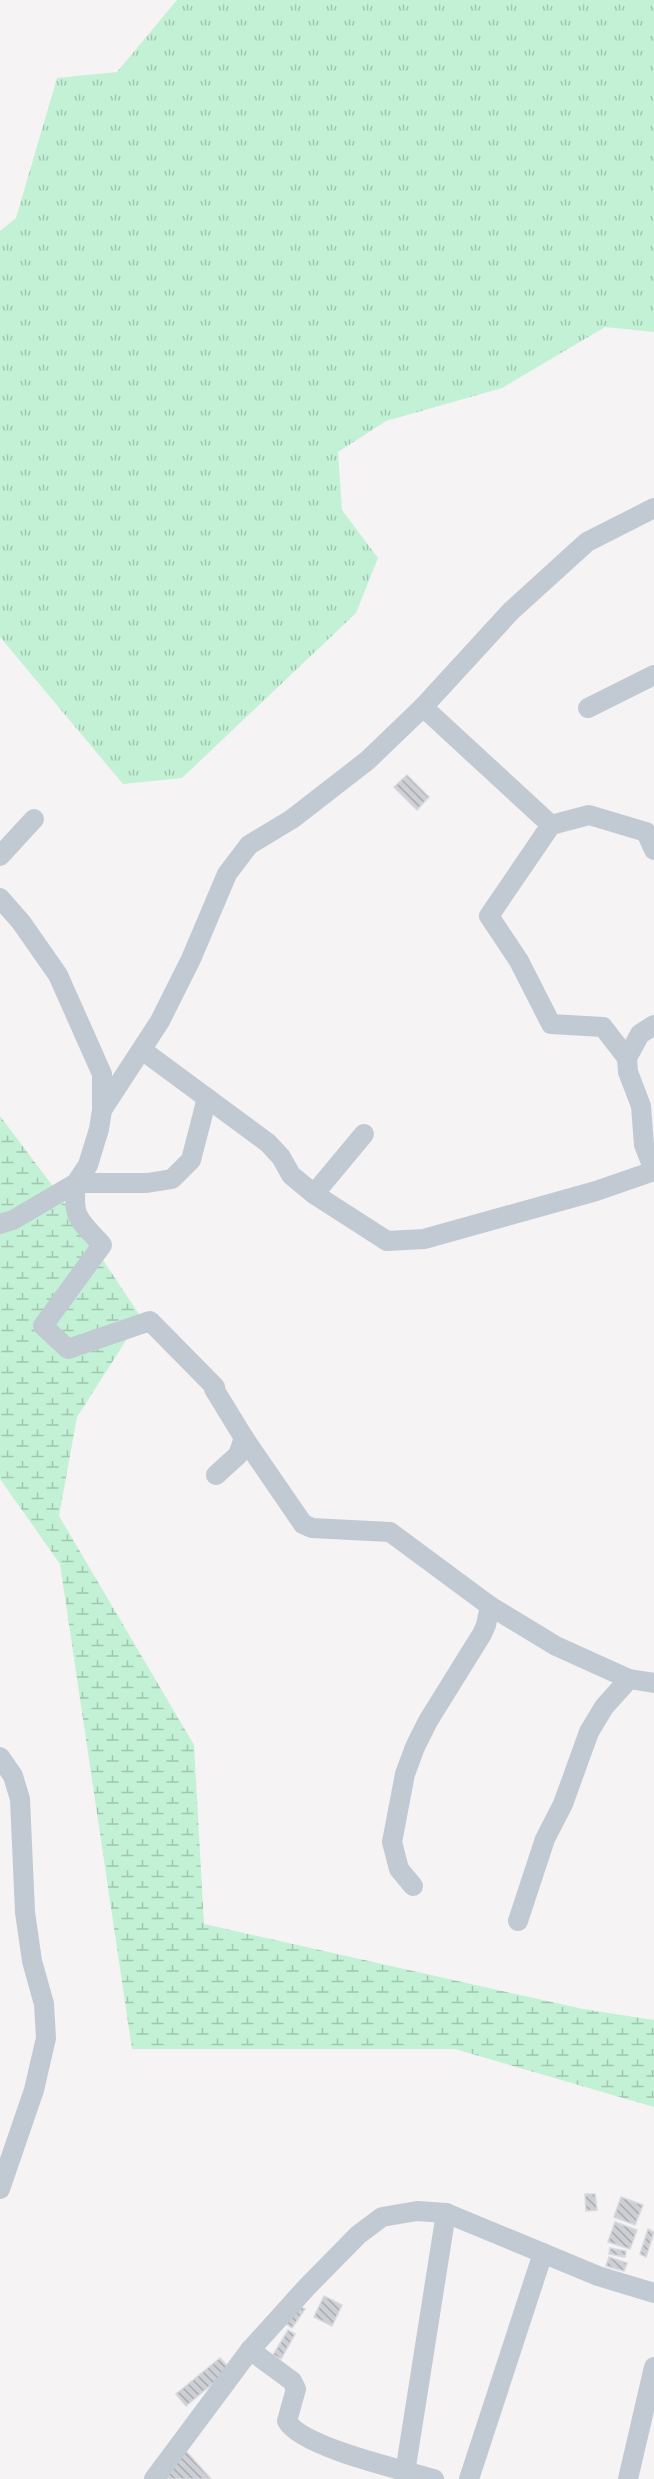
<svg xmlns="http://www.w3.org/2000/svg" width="654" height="2479" font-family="'Exo 2',sans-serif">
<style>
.grass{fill:url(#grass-tufts)}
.wetland{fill:url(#wetland-marsh)}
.building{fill:url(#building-back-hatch);stroke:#d7d9de;stroke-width:1.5}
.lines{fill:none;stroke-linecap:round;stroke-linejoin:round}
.minor{stroke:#c1cad2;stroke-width:20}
</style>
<defs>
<pattern id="grass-tufts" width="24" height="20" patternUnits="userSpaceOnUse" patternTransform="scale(1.5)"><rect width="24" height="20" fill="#c3f1d5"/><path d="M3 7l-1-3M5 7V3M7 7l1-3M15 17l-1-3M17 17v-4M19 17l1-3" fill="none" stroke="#a0c6b0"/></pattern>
<pattern id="wetland-marsh" width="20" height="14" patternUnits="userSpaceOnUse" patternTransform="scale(1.5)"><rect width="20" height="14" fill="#c3f1d5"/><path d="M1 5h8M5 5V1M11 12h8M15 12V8" fill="none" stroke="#a0c6b0"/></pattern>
<pattern id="building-back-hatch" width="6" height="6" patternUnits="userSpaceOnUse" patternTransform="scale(1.5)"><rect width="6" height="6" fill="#cdcfd5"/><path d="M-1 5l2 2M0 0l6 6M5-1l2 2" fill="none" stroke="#a8abb0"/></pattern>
</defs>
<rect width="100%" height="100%" fill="#f5f3f3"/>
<!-- grass -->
<path class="grass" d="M177,0H654V332L605,327L502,388L386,421L338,452L342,510L378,558L356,613L182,778L123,784L0,637V231L16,218L57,78L117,72Z"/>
<!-- wetland -->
<path class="wetland" d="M0,1116L58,1193L141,1317L77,1417L59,1516L194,1745L204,1924L583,2009L654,2020V2107L455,2049H132L60,1564L0,1479Z"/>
<!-- building -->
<g class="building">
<path d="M407,775L429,797L417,810L394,787Z"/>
<path d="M585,2194H595L597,2210L586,2211Z"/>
<path d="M621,2197L643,2205L635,2225L614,2217Z"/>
<path d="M615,2222L637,2230L630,2249L608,2242Z"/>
<path d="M648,2229L654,2232L646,2257L640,2254Z"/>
<path d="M610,2248L626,2251L625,2257L609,2254Z"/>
<path d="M609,2257L627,2263L624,2271L606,2266Z"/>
<path d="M324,2296L342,2305L332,2326L314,2317Z"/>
<path d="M296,2304L305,2309L292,2328L284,2322Z"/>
<path d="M288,2330L295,2334L281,2359L273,2355Z"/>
<path d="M220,2358L230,2369L186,2406L176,2394Z"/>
<path d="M186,2451L211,2479H159Z"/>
</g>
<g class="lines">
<!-- minor -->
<g class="minor">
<path d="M423,707L551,825L589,815L646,832L654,850"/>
<path d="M588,708L654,675"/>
<path d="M551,825L489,916L519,961L551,1024L603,1027L627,1058L628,1072L641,1106L644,1145L654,1170"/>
<path d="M0,856L34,819"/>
<path d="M0,898L21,922L58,975L102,1074V1110"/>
<path d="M142,1050L268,1143L281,1157L291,1175L314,1194L387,1241L424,1239L596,1191L654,1171"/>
<path d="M627,1058L640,1034L654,1025"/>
<path d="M207,1098L191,1160L172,1179L147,1183H76C72,1219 79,1219 102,1245L43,1326L68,1349L150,1321L215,1387L214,1389L244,1438L303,1524L312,1528L390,1532L490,1606L556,1646L629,1679L654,1683"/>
<path d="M314,1194L364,1134"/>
<path d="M0,1224L13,1220L76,1183L88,1165L99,1129L102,1110L160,1021L191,959L227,874L249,845L292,819L368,760L423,707L511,611L587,542L654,508"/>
<path d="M216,1475L238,1455L244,1438"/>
<path d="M0,1757L13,1776L20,1799L25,1912L32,1961L44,2004L46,2038L34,2090L0,2189"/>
<path d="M413,1886L399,1869L392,1842L405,1774L415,1747L428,1721L482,1634L486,1625L490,1606"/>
<path d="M518,1921L545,1839L563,1804L589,1732L604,1707L629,1679"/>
<path d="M250,2350L292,2381L296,2389L287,2421C301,2447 403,2470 434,2479"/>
<path d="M154,2479L250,2350L306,2288L358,2235L382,2217L417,2211L446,2213L598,2276L654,2293"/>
<path d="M404,2479L446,2213"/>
<path d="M469,2479L543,2253"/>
<path d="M628,2479L654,2367"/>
</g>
</g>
</svg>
